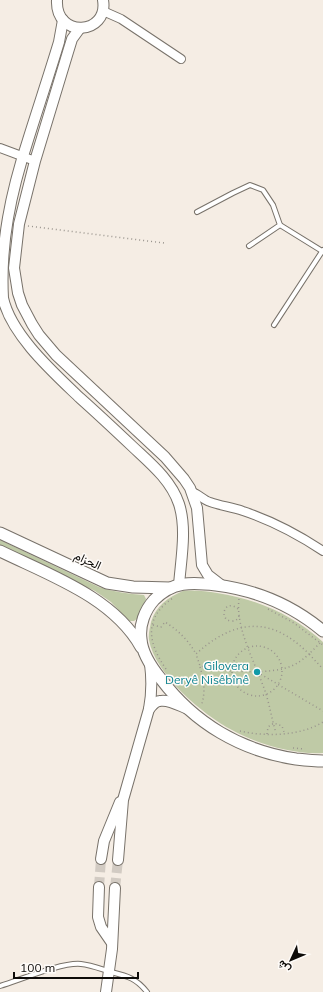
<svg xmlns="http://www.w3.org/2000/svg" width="323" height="992" font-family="Mulish,Vazirmatn,sans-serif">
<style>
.green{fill:#bfcaa6}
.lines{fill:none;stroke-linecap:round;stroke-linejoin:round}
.tertiary-tunnel{stroke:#d2cbc3;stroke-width:10;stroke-dasharray:10 5;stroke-linecap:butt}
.service-casing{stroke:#78726a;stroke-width:6}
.minor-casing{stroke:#78726a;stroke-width:10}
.tertiary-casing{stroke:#78726a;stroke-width:12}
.secondary-casing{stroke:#78726a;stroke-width:13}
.path{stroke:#99948d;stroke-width:1.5;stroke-dasharray:1 3;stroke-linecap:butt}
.service{stroke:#fff;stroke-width:4}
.minor{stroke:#fff;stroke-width:8}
.tertiary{stroke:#fff;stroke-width:10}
.secondary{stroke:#fff;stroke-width:11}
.culture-dot{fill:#0f9aa8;stroke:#fefbf8;stroke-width:1.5}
.labels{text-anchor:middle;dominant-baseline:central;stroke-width:3;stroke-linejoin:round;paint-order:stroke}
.street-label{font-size:12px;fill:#0d0b08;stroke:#fefbf8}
.culture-label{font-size:12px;fill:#0d838f;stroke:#fefbf8;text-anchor:end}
</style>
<rect width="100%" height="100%" fill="#f5ede4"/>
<!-- green -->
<g class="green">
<path d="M0,540L99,587C114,592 129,594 144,595L146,599L138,618L134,621H129L111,602L95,591L0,545Z"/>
<path d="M183,591C194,590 206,591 217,593C257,599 293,615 323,642V753C294,755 257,744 232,730C203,715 155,674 149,640C148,634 150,628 151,622C156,606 168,597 183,591Z"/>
</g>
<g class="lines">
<!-- tertiary-tunnel -->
<g class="tertiary-tunnel">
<path d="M99,887L101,859"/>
<path d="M115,888L118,860"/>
</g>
<defs>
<g id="service">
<path d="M197,212L233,193L250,185L263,190L273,205L280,225L249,246"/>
<path d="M280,225L322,251"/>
<path d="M274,325L323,250"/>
<path d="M0,986C20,980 62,962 81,964C91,965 101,969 111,972C127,976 136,978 147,992"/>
</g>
<g id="minor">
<path d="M103,11L121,19L181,59"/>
<path d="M0,148L35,161"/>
<path d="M192,492C199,494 203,500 210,502C221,506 232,507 243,511C270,520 299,535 323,551"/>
</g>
<g id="tertiary">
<path d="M57,0C55,39 109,35 103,0"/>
<path d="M63,20L59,42C49,75 38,108 28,140C11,192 0,243 3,298C11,335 54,373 80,398C98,414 115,430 133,447C150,463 171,480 179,504C187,529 181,559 179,585"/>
<path d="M80,28L72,39L68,52L35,161L19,224L14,268L18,293L22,305L32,324L39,335L56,355L165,457L184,479L190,488L197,508L202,565L208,575L221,585"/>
<path d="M149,709C152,706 155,701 160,701C168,699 180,706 188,709"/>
<path d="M101,859L104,841L120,802"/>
<path d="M118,860L123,800L149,709C152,693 152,679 150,664"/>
<path d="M99,887L98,917L101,927L112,943"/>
<path d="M106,992L112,949L115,888"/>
</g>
<g id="secondary">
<path d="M0,533L107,583L133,587L170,588"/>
<path d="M0,551C49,575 113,597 141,647"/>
<path d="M323,631C292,605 256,590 216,585C192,582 172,581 154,600C145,610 139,625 141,639C142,654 152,668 161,679C194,723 241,751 296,759C305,760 314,761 323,761"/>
</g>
</defs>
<!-- service casing -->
<use href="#service" class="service-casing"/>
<!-- minor casing -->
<use href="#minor" class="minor-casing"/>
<!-- tertiary casing -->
<use href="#tertiary" class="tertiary-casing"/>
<!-- secondary casing -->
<use href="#secondary" class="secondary-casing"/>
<!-- path -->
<g class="path">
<path d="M28,226L164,243"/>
<path d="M239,599C235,629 257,666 266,694C270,707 272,720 276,733"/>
<path d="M238,609C224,597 218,621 232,621C236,621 238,619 239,616"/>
<path d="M268,609L294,623L323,645"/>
<path d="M153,625L161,627L165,622C178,630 189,641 196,654"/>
<path d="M320,643L309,654L323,669"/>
<circle cx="257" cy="671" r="25"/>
<path d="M200,667C204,680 206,693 201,706"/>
<path d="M166,669C148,643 143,618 173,598"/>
<path d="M257,672C279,670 292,670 309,654C302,647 294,640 285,635C252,616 221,631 196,654L200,666L229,671L257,672L323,711"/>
<path d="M240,731C265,737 301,736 323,722"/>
<path d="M267,734L268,727L274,723L282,726L284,732"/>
<path d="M293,748L305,749"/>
</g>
<!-- service -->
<use href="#service" class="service"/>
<!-- minor -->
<use href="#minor" class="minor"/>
<!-- tertiary -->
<use href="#tertiary" class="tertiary"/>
<!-- secondary -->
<use href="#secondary" class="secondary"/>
</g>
<!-- markers -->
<circle class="culture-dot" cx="257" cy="672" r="4"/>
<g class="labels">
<!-- street labels -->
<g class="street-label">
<text transform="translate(88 560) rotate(25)">الحزام</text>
</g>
<!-- culture labels -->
<g class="culture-label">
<text x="249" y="665">Gilovera<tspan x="249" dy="14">Deryê Nisêbînê</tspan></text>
</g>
</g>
<!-- north arrow -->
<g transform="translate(291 960) rotate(226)" stroke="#fefbf8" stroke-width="3" paint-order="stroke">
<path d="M0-3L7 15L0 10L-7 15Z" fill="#0d0b08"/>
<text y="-6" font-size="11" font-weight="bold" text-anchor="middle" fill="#0d0b08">ش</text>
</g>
<!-- scale -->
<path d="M14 972v6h124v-6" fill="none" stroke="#0d0b08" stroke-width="2"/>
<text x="20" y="972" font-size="12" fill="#0d0b08" stroke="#fefbf8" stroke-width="3" paint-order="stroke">100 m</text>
</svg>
